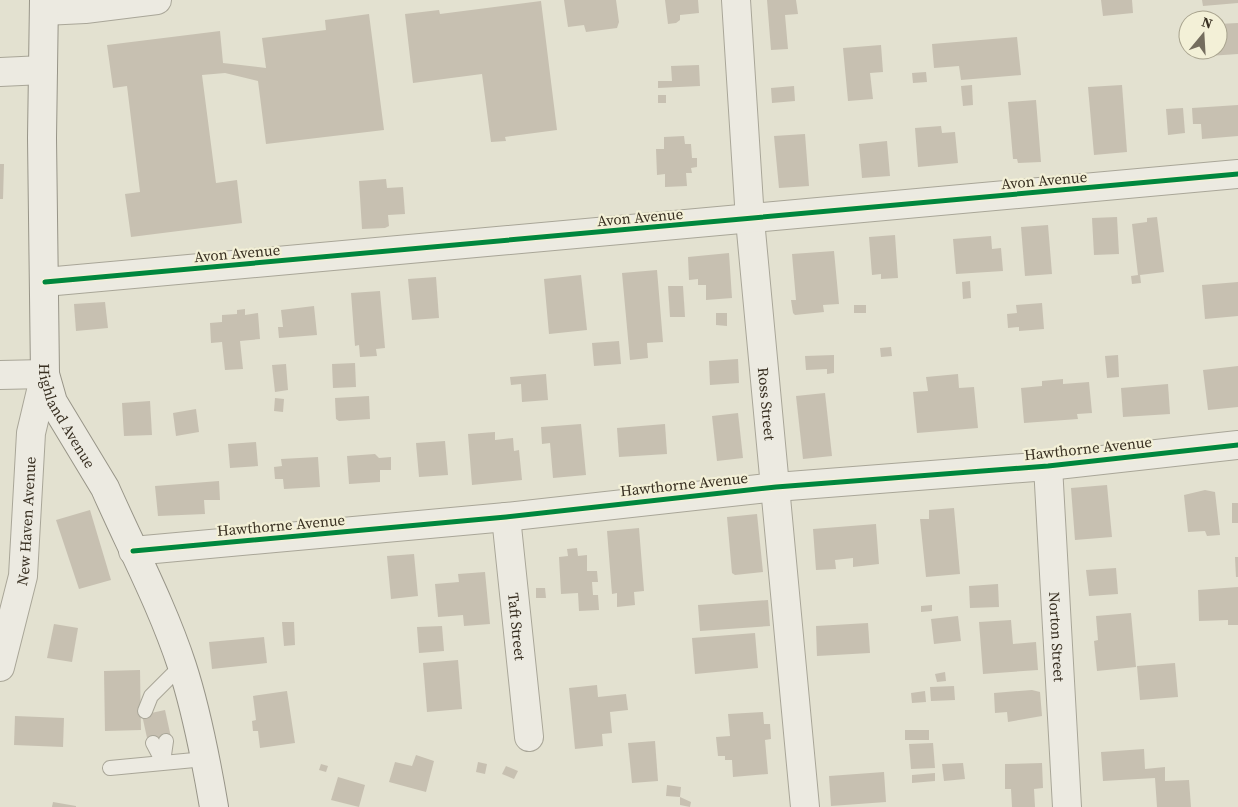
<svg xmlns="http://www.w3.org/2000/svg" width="1238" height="807" font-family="'Source Serif 4',serif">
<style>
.building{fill:#c7c0b1}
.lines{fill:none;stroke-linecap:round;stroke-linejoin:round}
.service-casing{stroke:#a9a698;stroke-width:16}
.minor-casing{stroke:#a9a698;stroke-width:30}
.tertiary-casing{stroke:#a9a698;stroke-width:30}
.secondary-casing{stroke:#989588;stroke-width:30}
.service{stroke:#eceae1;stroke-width:14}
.minor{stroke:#eceae1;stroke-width:28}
.tertiary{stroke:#eceae1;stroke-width:28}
.secondary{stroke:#eceae1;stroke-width:28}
.cycleway-casing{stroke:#f3f0d7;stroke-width:8}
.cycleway{stroke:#00873e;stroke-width:5}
.labels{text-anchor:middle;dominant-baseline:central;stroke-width:4.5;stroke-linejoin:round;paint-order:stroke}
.street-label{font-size:15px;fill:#382f21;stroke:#f3f0d7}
</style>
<rect width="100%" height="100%" fill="#e3e1d0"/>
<!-- building -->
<g class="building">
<path d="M564,0H616L619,22L617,28L586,32L584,25L568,27Z"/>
<path d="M665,0H698L699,13L680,15V20L676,23L668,24Z"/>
<path d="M767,0H796L798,14L785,15L788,49L771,50Z"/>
<path d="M1101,0H1132L1133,13L1103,16Z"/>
<path d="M1202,0H1238V3L1203,6Z"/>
<path d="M541,1L557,130L505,137L506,141L491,142L482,74L413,83L405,14L439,10L440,14Z"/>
<path d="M369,14L384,130L266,144L258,81L225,73L202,75L216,183L237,180L242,223L131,237L125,194L140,192L127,86L113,88L107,45L220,31L223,63L266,68L262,38L326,30L325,20Z"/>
<path d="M1238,23V54L1194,57V50H1218V24Z"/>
<path d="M1017,37L1021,75L961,80L959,66L934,68L932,44Z"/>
<path d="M881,45L883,72L870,73L873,99L848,101L843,48Z"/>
<path d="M699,65L700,86L658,88V81H672L671,66Z"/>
<path d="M926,72L927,82L913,83L912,73Z"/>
<path d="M972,85L973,105L963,106L961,86Z"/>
<path d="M1122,85L1127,152L1094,155L1088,87Z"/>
<path d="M794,86L795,101L772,103L771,88Z"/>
<rect x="658" y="95" width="8" height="8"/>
<path d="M1036,100L1041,162L1018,163L1017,159H1013L1008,102Z"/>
<path d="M1238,105V136L1202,139L1201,124H1193L1192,108Z"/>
<path d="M1183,108L1185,133L1168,135L1166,109Z"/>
<path d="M941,126L942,133L955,132L958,163L918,167L915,128Z"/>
<path d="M805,134L809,186L779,188L774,136Z"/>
<path d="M684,136L685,144H691L692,158H697V167L691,168L692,173H686L687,186L665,187V174L657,175L656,149H664V137Z"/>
<path d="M887,141L890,176L862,178L859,144Z"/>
<path d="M0,164H4L3,199H0Z"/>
<path d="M386,179L387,188L403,187L405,214L388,215L389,226L385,228L362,229L359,181Z"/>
<path d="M1117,217L1119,254L1094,255L1092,218Z"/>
<path d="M1157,217L1164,272L1140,275L1141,283L1132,284L1131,276L1138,275L1132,224L1147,222V218Z"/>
<path d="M1048,225L1052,274L1025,276L1021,227Z"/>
<path d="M895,235L898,278L881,279V274L872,275L869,237Z"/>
<path d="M991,236L992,249L1001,248L1003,271L956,274L953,239Z"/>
<path d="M834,251L839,304L823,305L824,312L795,315L793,313L791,300H796L792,254Z"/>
<path d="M729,253L732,298L706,300V285H698V279L689,280L688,257Z"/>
<path d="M657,270L663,342L647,343L648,358L630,360L622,273Z"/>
<path d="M581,275L587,330L549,334L544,279Z"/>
<path d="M436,277L439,318L412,320L408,279Z"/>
<path d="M970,281L971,298L963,299L962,282Z"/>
<path d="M1238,282V316L1205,319L1202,285Z"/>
<path d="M668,286H683L685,317H670Z"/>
<path d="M380,291L385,348L376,349L377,356L360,357L359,345L355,346L351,293Z"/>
<path d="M105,302L108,328L76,331L74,304Z"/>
<path d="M1042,303L1044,329L1019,331V327L1008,328L1007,314L1017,313L1016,305Z"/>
<rect x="854" y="305" width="12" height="8"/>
<path d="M314,306L317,335L279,338L278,327H283L281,310Z"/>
<path d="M245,309V315L258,313L260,339L240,341L243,369L225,370L222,342L211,343L210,323L222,322V315L237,314V310Z"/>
<path d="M716,313H727V326L716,325Z"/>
<path d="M619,341L621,364L594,366L592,343Z"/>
<path d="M891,347L892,356L881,357L880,348Z"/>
<path d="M834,355V373L827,374V369L806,370L805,356Z"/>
<path d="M1118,355L1119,377L1107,378L1105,356Z"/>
<path d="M738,359L739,383L710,385L709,361Z"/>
<path d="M355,363L356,387L333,388L332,364Z"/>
<path d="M286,364L288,390L275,392L272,365Z"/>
<path d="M1238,366V407L1208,410L1203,370Z"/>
<path d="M546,374L548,400L522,402L521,384L511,385L510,377Z"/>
<path d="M958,374L959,388L974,387L978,428L917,433L913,392L928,391L926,377Z"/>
<path d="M1063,379V384L1089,382L1092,413L1077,414L1078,419L1024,423L1021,388L1042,386V381Z"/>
<path d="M1168,384L1170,414L1123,417L1121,388Z"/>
<path d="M825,393L832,456L803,459L796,396Z"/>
<path d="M369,396L370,419L339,421L336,419L335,398Z"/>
<path d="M275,398L284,399L283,412L274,411Z"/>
<path d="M150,401L152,435L124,436L122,403Z"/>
<path d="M196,409L199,432L176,436L173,413Z"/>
<path d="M738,413L743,458L717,461L712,416Z"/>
<path d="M581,424L586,475L553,478L550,443L542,444L541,427Z"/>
<path d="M665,424L667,454L619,457L617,428Z"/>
<path d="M495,432V440L513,438L514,451L519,450L522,480L472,485L468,434Z"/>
<path d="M445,441L448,475L419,477L416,443Z"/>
<path d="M256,442L258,466L230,468L228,444Z"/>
<path d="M375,454L379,458L391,457V470H380V482L349,484L347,456Z"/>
<path d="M318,457L320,487L284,489L283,479H275L274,467L282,466L281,459Z"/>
<path d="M219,481L220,500H204L205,514L158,516L155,486Z"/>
<path d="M1107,485L1112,537L1075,540L1071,488Z"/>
<path d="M1205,490L1215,492L1220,535L1207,536L1205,531L1188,532L1184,495Z"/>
<rect x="1232" y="503" width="6" height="20"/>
<path d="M954,508L960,574L926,577L920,519H929V510Z"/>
<path d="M90,510L111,580L79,589L56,520Z"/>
<path d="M757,514L763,572L735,575L732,573L727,517Z"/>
<path d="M876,524L879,564L853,567V558L835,560L836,569L816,570L813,529Z"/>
<path d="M639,528L644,591L634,592L635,605L617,607V593L612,594L607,531Z"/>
<path d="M577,548L578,556L587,555V571H597L598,582H592L593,595H598L599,610L579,611L578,593L561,594L559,557L568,556L567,549Z"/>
<path d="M414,554L418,596L391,599L387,556Z"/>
<path d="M1235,557H1238V577H1236Z"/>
<path d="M1116,568L1118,594L1089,596L1086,570Z"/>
<path d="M485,572L490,624L464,626L463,615L438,617L435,584L459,582L458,574Z"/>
<path d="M998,584L999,607L970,608L969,586Z"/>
<path d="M1238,587V625H1228V620L1199,621L1198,590Z"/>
<path d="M536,588H545L546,598H536Z"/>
<path d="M768,600L770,626L700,631L698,605Z"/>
<path d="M932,605V611L921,612V606Z"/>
<path d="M1131,613L1136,667L1097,671L1094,641L1098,640L1096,616Z"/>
<path d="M958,616L961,641L934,644L931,619Z"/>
<path d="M1011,620L1013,644L1036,642L1038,670L983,674L979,622Z"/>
<path d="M282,622H294L295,645L284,646Z"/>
<path d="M868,623L870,653L817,656L816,626Z"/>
<path d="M54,624L78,628L72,662L47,658Z"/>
<path d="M442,626L444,651L419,653L417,627Z"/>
<path d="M755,633L758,668L695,674L692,638Z"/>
<path d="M264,637L267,663L212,669L209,642Z"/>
<path d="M458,660L462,709L427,712L423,663Z"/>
<path d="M1175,663L1178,697L1140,700L1137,666Z"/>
<path d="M140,670L141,730L105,731L104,671Z"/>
<path d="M945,672L946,681L937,682L935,674Z"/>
<path d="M597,685L598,697L626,694L628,710L610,712L612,733L602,734L603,746L575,749L569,688Z"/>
<path d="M954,686L955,700L931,701L930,687Z"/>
<path d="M1032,690L1040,692L1042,716L1008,722L1007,712L995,713L994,693Z"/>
<path d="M287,691L295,743L260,748L258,731H253L252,721L256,720L253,696Z"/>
<path d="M925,691L926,702L912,703L911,693Z"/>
<path d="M165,710L172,742L149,747L142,715Z"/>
<path d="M763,712L764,724H770L771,739L765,740L768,774L733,777L732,760H725V756H718L716,737L730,736L728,714Z"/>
<path d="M15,716L64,718L63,747L14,745Z"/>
<rect x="905" y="730" width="24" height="10"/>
<path d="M655,741L658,781L632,783L628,743Z"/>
<path d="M933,743L935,768L911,769L909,744Z"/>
<path d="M1144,749L1145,769L1165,767V781L1189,780L1191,807H1157L1155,778L1103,781L1101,752Z"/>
<path d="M416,755L434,761L426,792L389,782L395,762L412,766Z"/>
<path d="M478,762L487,764L485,774L476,772Z"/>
<path d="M963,763L965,779L944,781L942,764Z"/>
<path d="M1042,763L1043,788L1034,789L1035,807H1012L1011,789H1005V764Z"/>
<path d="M321,764L328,766L326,772L319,770Z"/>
<path d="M506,766L518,771L514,779L502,774Z"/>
<path d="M884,772L886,802L831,806L829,776Z"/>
<path d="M935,773V781L912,783V775Z"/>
<path d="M338,777L365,785L359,807L331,800Z"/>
<path d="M667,785L681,787L680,797L691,802L690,807L680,805V797L666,796Z"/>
<path d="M53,802L76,806V807H52Z"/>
</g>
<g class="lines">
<defs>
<g id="service">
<path d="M145,711L151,696L182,665"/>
<path d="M153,743L163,762L166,741"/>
<path d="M110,768L205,759"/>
</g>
<g id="minor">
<path id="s1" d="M736,0L750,220L805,807"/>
<path d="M0,72L43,70"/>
<path d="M45,282L1238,174"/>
<path id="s2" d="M1048,466L1067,807"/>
<path id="s3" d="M506,517L529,737"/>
<path d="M133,551L506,517L776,487L1048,466L1238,445"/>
<path id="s4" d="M0,667L23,576L31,433L45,374"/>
</g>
<g id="tertiary">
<path d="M44,11L85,9L157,0"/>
<path d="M0,375L45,374"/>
</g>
<g id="secondary">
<path id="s5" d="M44,0L42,138L45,374L53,402L105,488C131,547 162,605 182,666C197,712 206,760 214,807"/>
</g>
</defs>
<!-- service casing -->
<use href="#service" class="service-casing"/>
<!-- minor casing -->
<use href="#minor" class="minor-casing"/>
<!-- tertiary casing -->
<use href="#tertiary" class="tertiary-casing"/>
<!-- secondary casing -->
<use href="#secondary" class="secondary-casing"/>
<!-- service -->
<use href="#service" class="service"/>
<!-- minor -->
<use href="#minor" class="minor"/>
<!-- tertiary -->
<use href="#tertiary" class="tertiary"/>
<!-- secondary -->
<use href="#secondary" class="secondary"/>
<defs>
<g id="cycleway">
<path d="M45,282L1238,174"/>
<path d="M133,551L506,517L776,487L1048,466L1238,445"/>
</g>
</defs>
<!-- cycleway casing -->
<use href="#cycleway" class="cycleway-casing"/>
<!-- cycleway -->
<use href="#cycleway" class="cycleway"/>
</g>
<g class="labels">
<!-- street labels -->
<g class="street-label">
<text transform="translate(1044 180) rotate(-5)">Avon Avenue</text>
<text transform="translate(640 217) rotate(-5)">Avon Avenue</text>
<text transform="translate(237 253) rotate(-5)">Avon Avenue</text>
<text stroke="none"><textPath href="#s1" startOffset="405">Ross Street</textPath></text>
<text stroke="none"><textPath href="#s5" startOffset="421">Highland Avenue</textPath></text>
<text transform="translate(1088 448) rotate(-6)">Hawthorne Avenue</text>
<text transform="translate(684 484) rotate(-6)">Hawthorne Avenue</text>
<text stroke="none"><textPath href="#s4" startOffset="149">New Haven Avenue</textPath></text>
<text transform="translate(281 525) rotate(-5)">Hawthorne Avenue</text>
<text stroke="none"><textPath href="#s3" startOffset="110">Taft Street</textPath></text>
<text stroke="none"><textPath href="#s2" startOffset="171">Norton Street</textPath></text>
</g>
</g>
<!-- north arrow -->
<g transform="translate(1203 35) rotate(18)"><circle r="24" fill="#f3f0d7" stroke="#a8a38e"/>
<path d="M0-4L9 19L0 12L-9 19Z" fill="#746d5e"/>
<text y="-8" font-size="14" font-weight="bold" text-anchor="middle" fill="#382f21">N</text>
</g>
</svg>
